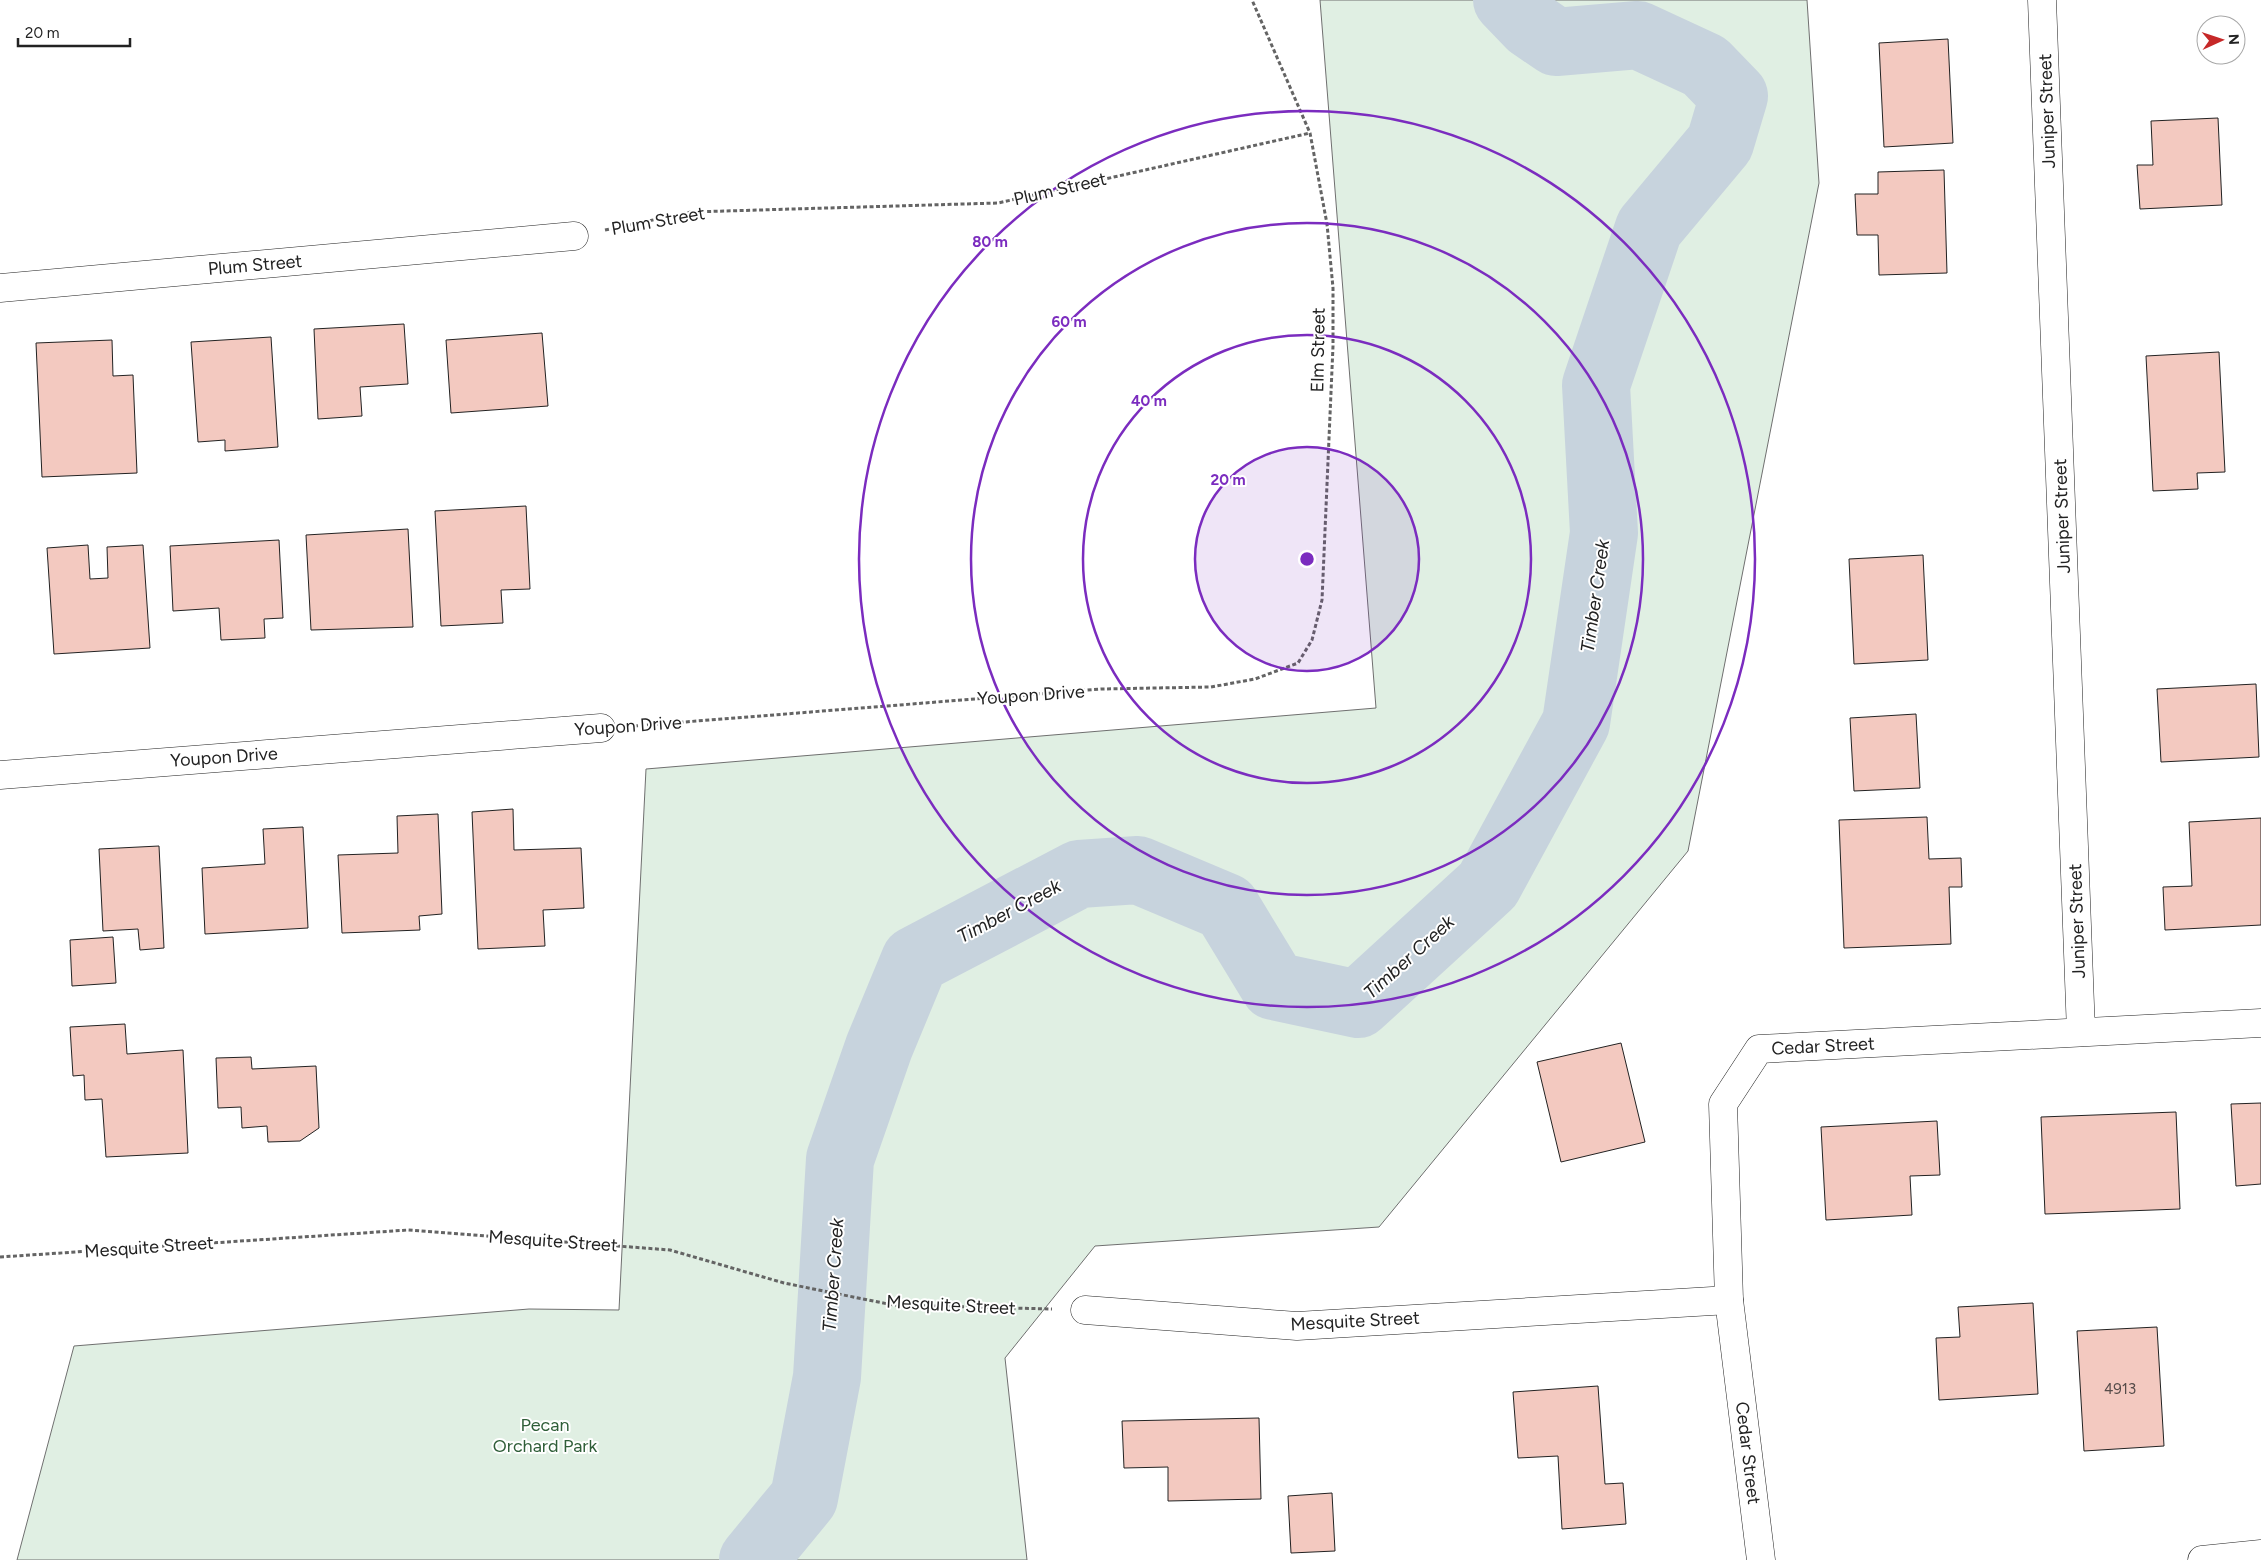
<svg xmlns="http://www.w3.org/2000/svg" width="2261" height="1560" font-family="Figtree,sans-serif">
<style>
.green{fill:#e0efe3;stroke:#6f6f6f}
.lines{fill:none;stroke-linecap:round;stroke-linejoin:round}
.river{stroke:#c7d3dd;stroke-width:68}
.building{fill:#f3c9c0;stroke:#222}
.minor-casing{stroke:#222;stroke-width:29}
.path{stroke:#646464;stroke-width:3;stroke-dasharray:4 2.5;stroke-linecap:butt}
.minor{stroke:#fff;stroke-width:28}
.ring{fill:none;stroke:#7b2cbf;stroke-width:2.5}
.labels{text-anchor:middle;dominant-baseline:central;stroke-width:4;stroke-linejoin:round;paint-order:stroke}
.number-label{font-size:15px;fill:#564c4a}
.street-label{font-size:18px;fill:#222;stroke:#fff}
.park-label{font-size:18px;fill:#2f5e38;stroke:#fff}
.water-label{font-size:19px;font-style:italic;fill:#222;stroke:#fff}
.centre{fill:#7b2cbf;stroke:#fff;stroke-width:2.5}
.ring-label{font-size:15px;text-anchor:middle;font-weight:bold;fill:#7b2cbf;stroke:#fff;stroke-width:4;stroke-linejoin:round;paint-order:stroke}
</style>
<rect width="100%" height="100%" fill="#fff"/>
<!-- green -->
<path class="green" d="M1320,0H1807L1819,183L1688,851L1379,1227L1095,1246L1005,1358L1027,1560H17L74,1346L529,1309L619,1310L646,769L1376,708Z"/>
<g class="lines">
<!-- river -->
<path class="river" d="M753,1560L804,1498L827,1377L840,1159L879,1047L915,960L1079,874L1138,870L1226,907L1274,986L1358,1004L1488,885L1576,723L1604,533L1596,385L1649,228L1720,143L1734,96L1705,66L1638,35L1556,42L1531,25L1507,0"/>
</g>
<!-- building -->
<g class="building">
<path d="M1948,39L1953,143L1884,147L1879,43Z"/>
<path d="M2218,118L2222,205L2140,209L2137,165H2153L2151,121Z"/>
<path d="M1944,170L1947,273L1879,275L1878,235H1857L1855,194H1878V172Z"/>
<path d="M404,324L408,384L360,387L362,416L318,419L314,329Z"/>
<path d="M542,333L548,406L451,413L446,340Z"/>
<path d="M271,337L278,447L225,451V440L198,442L191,342Z"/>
<path d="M112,340L113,376L133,375L137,473L42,477L36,343Z"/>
<path d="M2219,352L2225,472L2197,473L2198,489L2153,491L2146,356Z"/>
<path d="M526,506L530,589L501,590L503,623L441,626L435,511Z"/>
<path d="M408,529L413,627L311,630L306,535Z"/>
<path d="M279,540L283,618L264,619L265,638L221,640L219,608L173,611L170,546Z"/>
<path d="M88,545L90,579L108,578L107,547L143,545L150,648L54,654L47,548Z"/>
<path d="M1923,555L1928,660L1854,664L1849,559Z"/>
<path d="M2256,684L2259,757L2161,762L2157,689Z"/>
<path d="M1916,714L1920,788L1854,791L1850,718Z"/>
<path d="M513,809L514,850L581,848L584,908L543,910L545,946L478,949L472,812Z"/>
<path d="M438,814L442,914L419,916L420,930L342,933L338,855L398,853L397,816Z"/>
<path d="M1927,817L1929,859L1961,858L1962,887H1949L1951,944L1844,948L1839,820Z"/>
<path d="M2261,818V925L2165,930L2163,887L2192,886L2189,822Z"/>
<path d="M303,827L308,928L205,934L202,868L265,864L263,829Z"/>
<path d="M159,846L164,948L140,950L138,929L103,931L99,849Z"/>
<path d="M113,937L116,983L72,986L70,940Z"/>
<path d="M125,1024L127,1054L183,1050L188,1153L106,1157L102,1099L85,1100L84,1075L73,1076L70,1027Z"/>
<path d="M1621,1043L1645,1142L1561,1162L1537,1062Z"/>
<path d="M251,1057L252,1069L316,1066L319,1128L300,1141L268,1142L267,1126L242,1128L241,1107L218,1108L216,1058Z"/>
<path d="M2261,1103V1184L2236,1186L2231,1104Z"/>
<path d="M2176,1112L2180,1209L2045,1214L2041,1117Z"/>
<path d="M1937,1121L1940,1175L1910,1176L1912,1215L1826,1220L1821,1127Z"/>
<path d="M2033,1303L2038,1394L1939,1400L1936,1338L1960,1337L1958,1307Z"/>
<path d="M2157,1327L2164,1446L2084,1451L2077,1331Z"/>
<path d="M1598,1386L1605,1484L1623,1483L1626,1524L1562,1529L1558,1456L1518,1458L1513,1392Z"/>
<path d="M1259,1418L1261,1499L1168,1501V1467L1124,1468L1122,1421Z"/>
<path d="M1332,1493L1335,1551L1291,1553L1288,1496Z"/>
</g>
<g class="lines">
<defs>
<g id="minor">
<path d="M2042,0L2081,1032"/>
<path d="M0,288L574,236"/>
<path d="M0,775L601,728"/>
<path d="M1085,1310L1297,1326L1729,1300"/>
<path d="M1761,1560L1729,1300L1723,1104L1759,1049L2261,1023"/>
<path d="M2202,1560L2261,1554"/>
</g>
</defs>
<!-- minor casing -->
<use href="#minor" class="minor-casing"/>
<!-- path -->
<g class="path">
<path d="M605,230L691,212L998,203L1310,133"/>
<path d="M634,726L1101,689L1211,687L1255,679L1298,663L1312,640L1322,600L1333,346V288L1327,224L1310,133L1252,0"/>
<path d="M0,1257L408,1230L670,1250L784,1283L893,1305L1052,1309"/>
</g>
<!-- minor -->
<use href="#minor" class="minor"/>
</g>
<!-- distance rings -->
<circle cx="1307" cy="559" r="112" fill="#7b2cbf" fill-opacity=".12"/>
<g class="ring">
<circle cx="1307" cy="559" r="112"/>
<circle cx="1307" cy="559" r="224"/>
<circle cx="1307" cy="559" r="336"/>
<circle cx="1307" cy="559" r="448"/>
</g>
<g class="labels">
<!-- number labels -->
<g class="number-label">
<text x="2120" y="1389">4913</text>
</g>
<!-- street labels -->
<g class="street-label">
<text transform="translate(2047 111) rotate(-92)">Juniper Street</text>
<text transform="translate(1060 189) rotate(-13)">Plum Street</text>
<text transform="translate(658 221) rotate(-10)">Plum Street</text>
<text transform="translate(255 265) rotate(-5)">Plum Street</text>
<text transform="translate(1318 350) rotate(-89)">Elm Street</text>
<text transform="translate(2062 516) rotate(-92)">Juniper Street</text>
<text transform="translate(1031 695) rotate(-4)">Youpon Drive</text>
<text transform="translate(628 726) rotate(-4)">Youpon Drive</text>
<text transform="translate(224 757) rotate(-4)">Youpon Drive</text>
<text transform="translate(2077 921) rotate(-92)">Juniper Street</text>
<text transform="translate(1823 1046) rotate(-3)">Cedar Street</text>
<text transform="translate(553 1241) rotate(4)">Mesquite Street</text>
<text transform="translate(149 1247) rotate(-4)">Mesquite Street</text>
<text transform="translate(951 1305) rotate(3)">Mesquite Street</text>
<text transform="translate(1355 1321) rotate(-3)">Mesquite Street</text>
<text transform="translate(1748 1453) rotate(83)">Cedar Street</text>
</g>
<!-- park labels -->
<g class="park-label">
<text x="545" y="1425">Pecan<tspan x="545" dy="21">Orchard Park</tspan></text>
</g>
<!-- water labels -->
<g class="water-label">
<text transform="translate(1595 596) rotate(-82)">Timber Creek</text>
<text transform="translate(1009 911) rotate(-28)">Timber Creek</text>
<text transform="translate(1409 957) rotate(-42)">Timber Creek</text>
<text transform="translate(833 1275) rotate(-86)">Timber Creek</text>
</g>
</g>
<circle cx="1307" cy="559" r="8" class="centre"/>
<g class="ring-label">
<text x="990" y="247">80 m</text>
<text x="1069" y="327">60 m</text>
<text x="1149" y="406">40 m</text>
<text x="1228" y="485">20 m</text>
</g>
<!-- north arrow -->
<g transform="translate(2221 40) rotate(87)"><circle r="24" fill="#ffffff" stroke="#a7a7a7"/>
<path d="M0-4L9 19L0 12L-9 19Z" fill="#c62828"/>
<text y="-8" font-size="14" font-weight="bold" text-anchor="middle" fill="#222222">N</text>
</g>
<!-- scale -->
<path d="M18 38v8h112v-8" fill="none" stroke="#222222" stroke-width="2.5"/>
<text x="25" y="38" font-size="15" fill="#222222" stroke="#ffffff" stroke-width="4" paint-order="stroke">20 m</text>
</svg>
